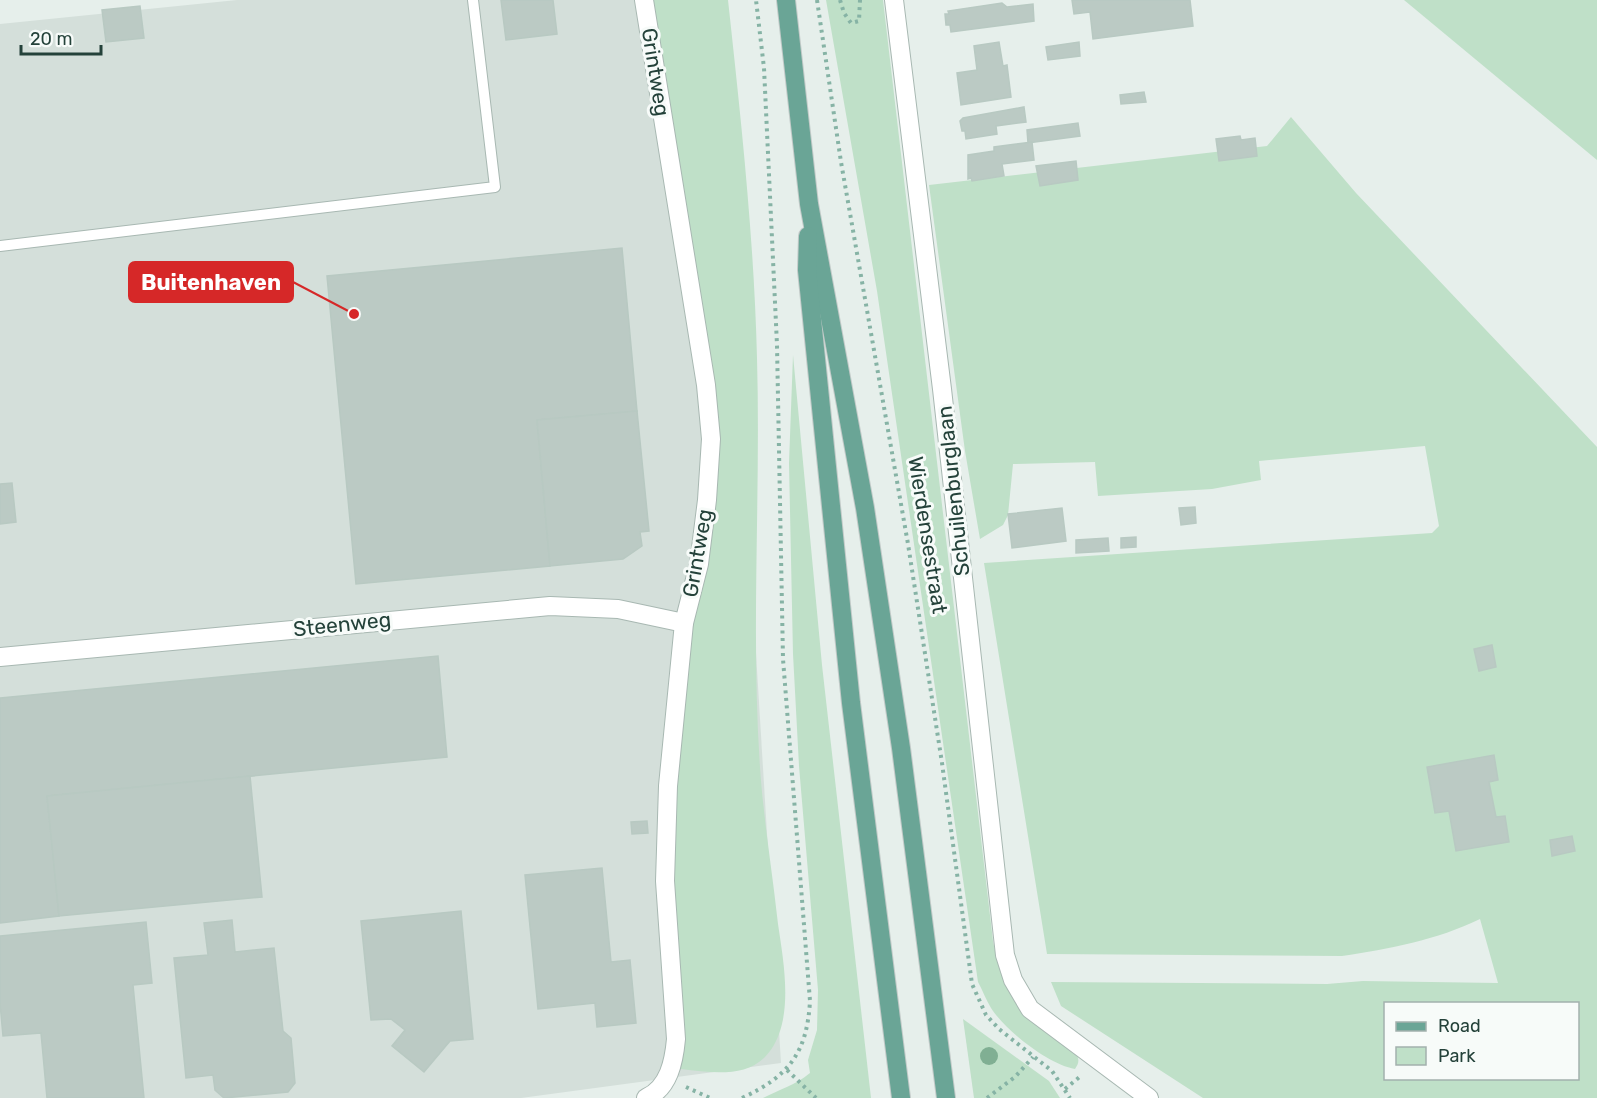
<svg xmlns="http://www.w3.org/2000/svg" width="1597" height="1098" font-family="Rubik,sans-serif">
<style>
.built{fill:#d4dfda}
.green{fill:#bfe0c8;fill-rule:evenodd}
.building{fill:#bbcac4;stroke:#b8c9c2;stroke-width:1.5}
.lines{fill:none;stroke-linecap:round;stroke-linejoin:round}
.service-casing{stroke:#a8b8b2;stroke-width:12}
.minor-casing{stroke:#a8b8b2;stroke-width:20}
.primary-casing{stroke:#c2cac8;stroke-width:20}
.path{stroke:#86b3a5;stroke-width:4;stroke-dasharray:3 4.5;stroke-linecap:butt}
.service{stroke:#fff;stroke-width:10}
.minor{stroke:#fff;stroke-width:18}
.primary{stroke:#6aa596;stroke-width:18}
.tree{fill:#80af93}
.labels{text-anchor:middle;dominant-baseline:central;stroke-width:6;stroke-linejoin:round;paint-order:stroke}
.street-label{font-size:21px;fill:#24423a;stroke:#f7fbf9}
.leader{fill:none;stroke:#d62828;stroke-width:2}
.callout-dot{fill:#d62828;stroke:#f7fbf9;stroke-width:2}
.callout{fill:#d62828;stroke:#d62828;stroke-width:2}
.callout-label{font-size:22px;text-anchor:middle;font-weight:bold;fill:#fff}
</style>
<rect width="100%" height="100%" fill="#e6efeb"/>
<!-- built -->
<path class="built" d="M237,0H658L753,604L781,1063L521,1098H0V24Z"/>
<!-- green -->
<g class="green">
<path d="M653,0H728C741,119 754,238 757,358C761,499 750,640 761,781C765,829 773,877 778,924C783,958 791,1001 779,1034C762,1080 721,1074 681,1069L673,942L674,742L712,510L678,154Z"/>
<path d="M826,0H883L993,941C1006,1007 1025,1013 1075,1052C1079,1058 1080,1062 1075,1069C1048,1064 1006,1031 991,1008C986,1000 983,991 978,982L877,291Z"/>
<path d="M1404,0H1597V160Z"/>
<path d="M1291,117L1356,193L1597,447V1098H1203L1061,1006L1051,982L1327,984L1363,981L1498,983L1480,919C1437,940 1389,949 1342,956L1047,954L984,563L1432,533L1439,526L1425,446L1259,461L1261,480L1212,489L1098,496L1095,462L1013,464L1008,515L1003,525L980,539L965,451L929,185L1267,146ZM1386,1004H1578V1078H1386Z"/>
<path d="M793,355L822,665L871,1098H763C780,1089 794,1086 810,1073L808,1060L817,1030L818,990L799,766L793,654L789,463Z"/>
<path d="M963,1019L1049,1081L1060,1098H974Z"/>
</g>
<!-- building -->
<g class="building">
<path d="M501,0H553L557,34L506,40Z"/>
<path d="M1072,0H1190L1193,26L1093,39L1090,12L1074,14Z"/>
<path d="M1002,3L1007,7L1033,4L1034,21L951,32L950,25H946L945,14H949L948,11Z"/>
<path d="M140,6L144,38L106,42L102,10Z"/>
<path d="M999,42L1003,66L1007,65L1011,97L961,105L957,73L977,70L974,46Z"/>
<path d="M1079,42L1080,56L1048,60L1046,47Z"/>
<path d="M1144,92L1146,102L1121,104L1120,95Z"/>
<path d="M1024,107L1026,122L996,126L997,134L966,139L965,131H962L960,121L963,118Z"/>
<path d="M1078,123L1080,136L1028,143L1027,130Z"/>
<path d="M1240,136L1241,140L1255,138L1257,156L1219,161L1216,139Z"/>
<path d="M1032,142L1034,160L1002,164L1004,176L972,181L971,178L968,179V155L994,151V147Z"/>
<path d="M1076,161L1078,180L1040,186L1036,166Z"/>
<path d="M622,248L637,411L537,420L550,566L356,584L327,276Z"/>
<path d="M637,411L649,531L640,532L642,546L623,559L550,566L537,420Z"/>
<path d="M12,483L16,522L0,524V484Z"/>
<path d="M1195,507L1196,523L1181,525L1179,508Z"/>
<path d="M1062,508L1066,541L1012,548L1008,514Z"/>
<path d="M1136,537V547L1121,548V538Z"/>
<path d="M1108,538L1109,551L1076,553V540Z"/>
<path d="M1492,645L1496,667L1479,671L1474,649Z"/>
<path d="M438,656L447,757L47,796L59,916L0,923V698Z"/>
<path d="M1494,755L1498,780L1489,782L1496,817L1505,816L1509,842L1456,851L1449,811L1435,813L1427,767Z"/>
<path d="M250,776L262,897L59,916L47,796Z"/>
<path d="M647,821L648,833L632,834L631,822Z"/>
<path d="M1572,836L1575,851L1552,856L1550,840Z"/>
<path d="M602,868L611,962L630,960L636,1023L597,1027L595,1003L538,1009L525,875Z"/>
<path d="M461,911L473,1039L450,1041L424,1072L392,1046L405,1030L391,1019L371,1020L361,921Z"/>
<path d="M232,920L235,952L274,948L283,1031L291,1038L295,1083L288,1092L224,1098L215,1090L213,1075L186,1078L174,958L208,955L204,923Z"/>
<path d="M146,922L152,983L133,985L144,1098H47L41,1033L3,1036L0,1003V936Z"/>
</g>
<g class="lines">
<defs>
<path id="service" d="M0,246L495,187L473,0"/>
<g id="minor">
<path d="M644,0L706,385L711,439L707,500L699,564L684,623L668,786L665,881L676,1039C674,1061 669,1088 646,1098"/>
<path d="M894,0L942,389L1005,955L1013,980L1030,1009L1149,1098"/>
<path d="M0,657L550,606L618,609L684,623"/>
</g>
<g id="primary">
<path d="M786,0L809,204L865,508L901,748L946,1098"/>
<path d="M808,236L807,270L851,703L901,1098"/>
</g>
</defs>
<!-- service casing -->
<use href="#service" class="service-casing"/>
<!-- minor casing -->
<use href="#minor" class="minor-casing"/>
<!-- primary casing -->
<use href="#primary" class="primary-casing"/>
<!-- path -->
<g class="path">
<path d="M817,0L841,162L908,544L942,763L972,984L986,1015L999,1029L1052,1071L1070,1098"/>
<path d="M840,0L844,13L851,23L859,21L860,0"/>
<path d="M787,1070L816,1098"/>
<path d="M686,1087L710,1098"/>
<path d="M1065,1089L1082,1075"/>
<path d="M742,1098C789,1076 807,1053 810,1001L783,659L777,345L764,68L756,0"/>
<path d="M987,1098L1015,1077L1033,1057"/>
</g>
<!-- service -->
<use href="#service" class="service"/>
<!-- minor -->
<use href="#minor" class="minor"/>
<!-- primary -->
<use href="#primary" class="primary"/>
</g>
<!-- trees -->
<circle class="tree" cx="989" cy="1056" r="9"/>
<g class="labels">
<!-- street labels -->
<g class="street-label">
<text transform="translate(656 72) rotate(81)">Grintweg</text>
<text transform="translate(953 491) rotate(-96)">Schuilenburglaan</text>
<text transform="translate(928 535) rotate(81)">Wierdensestraat</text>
<text transform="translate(697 553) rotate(-80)">Grintweg</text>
<text transform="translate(342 624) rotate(-6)">Steenweg</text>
</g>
</g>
<!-- callouts -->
<path class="leader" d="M354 314L293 282"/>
<circle class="callout-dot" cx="354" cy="314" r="6"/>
<rect class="callout" x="129" y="262" width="164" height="40" rx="6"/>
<g class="callout-label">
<text x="211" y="290">Buitenhaven</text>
</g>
<!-- legend -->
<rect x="1384" y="1002" width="195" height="78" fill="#f7fbf9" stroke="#a3b1ad" stroke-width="1.5"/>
<rect x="1396" y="1022" width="30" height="9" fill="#6aa596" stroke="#a3b1ad" stroke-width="1.5"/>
<text x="1438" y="1032" font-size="18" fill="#24423a">Road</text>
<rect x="1396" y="1047" width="30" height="18" fill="#bfe0c8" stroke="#a3b1ad" stroke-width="1.5"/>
<text x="1438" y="1062" font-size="18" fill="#24423a">Park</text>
<!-- scale -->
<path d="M21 45v9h80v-9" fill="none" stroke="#24423a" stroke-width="3"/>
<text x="30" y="45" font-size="18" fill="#24423a" stroke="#f7fbf9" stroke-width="4.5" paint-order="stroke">20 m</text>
</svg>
